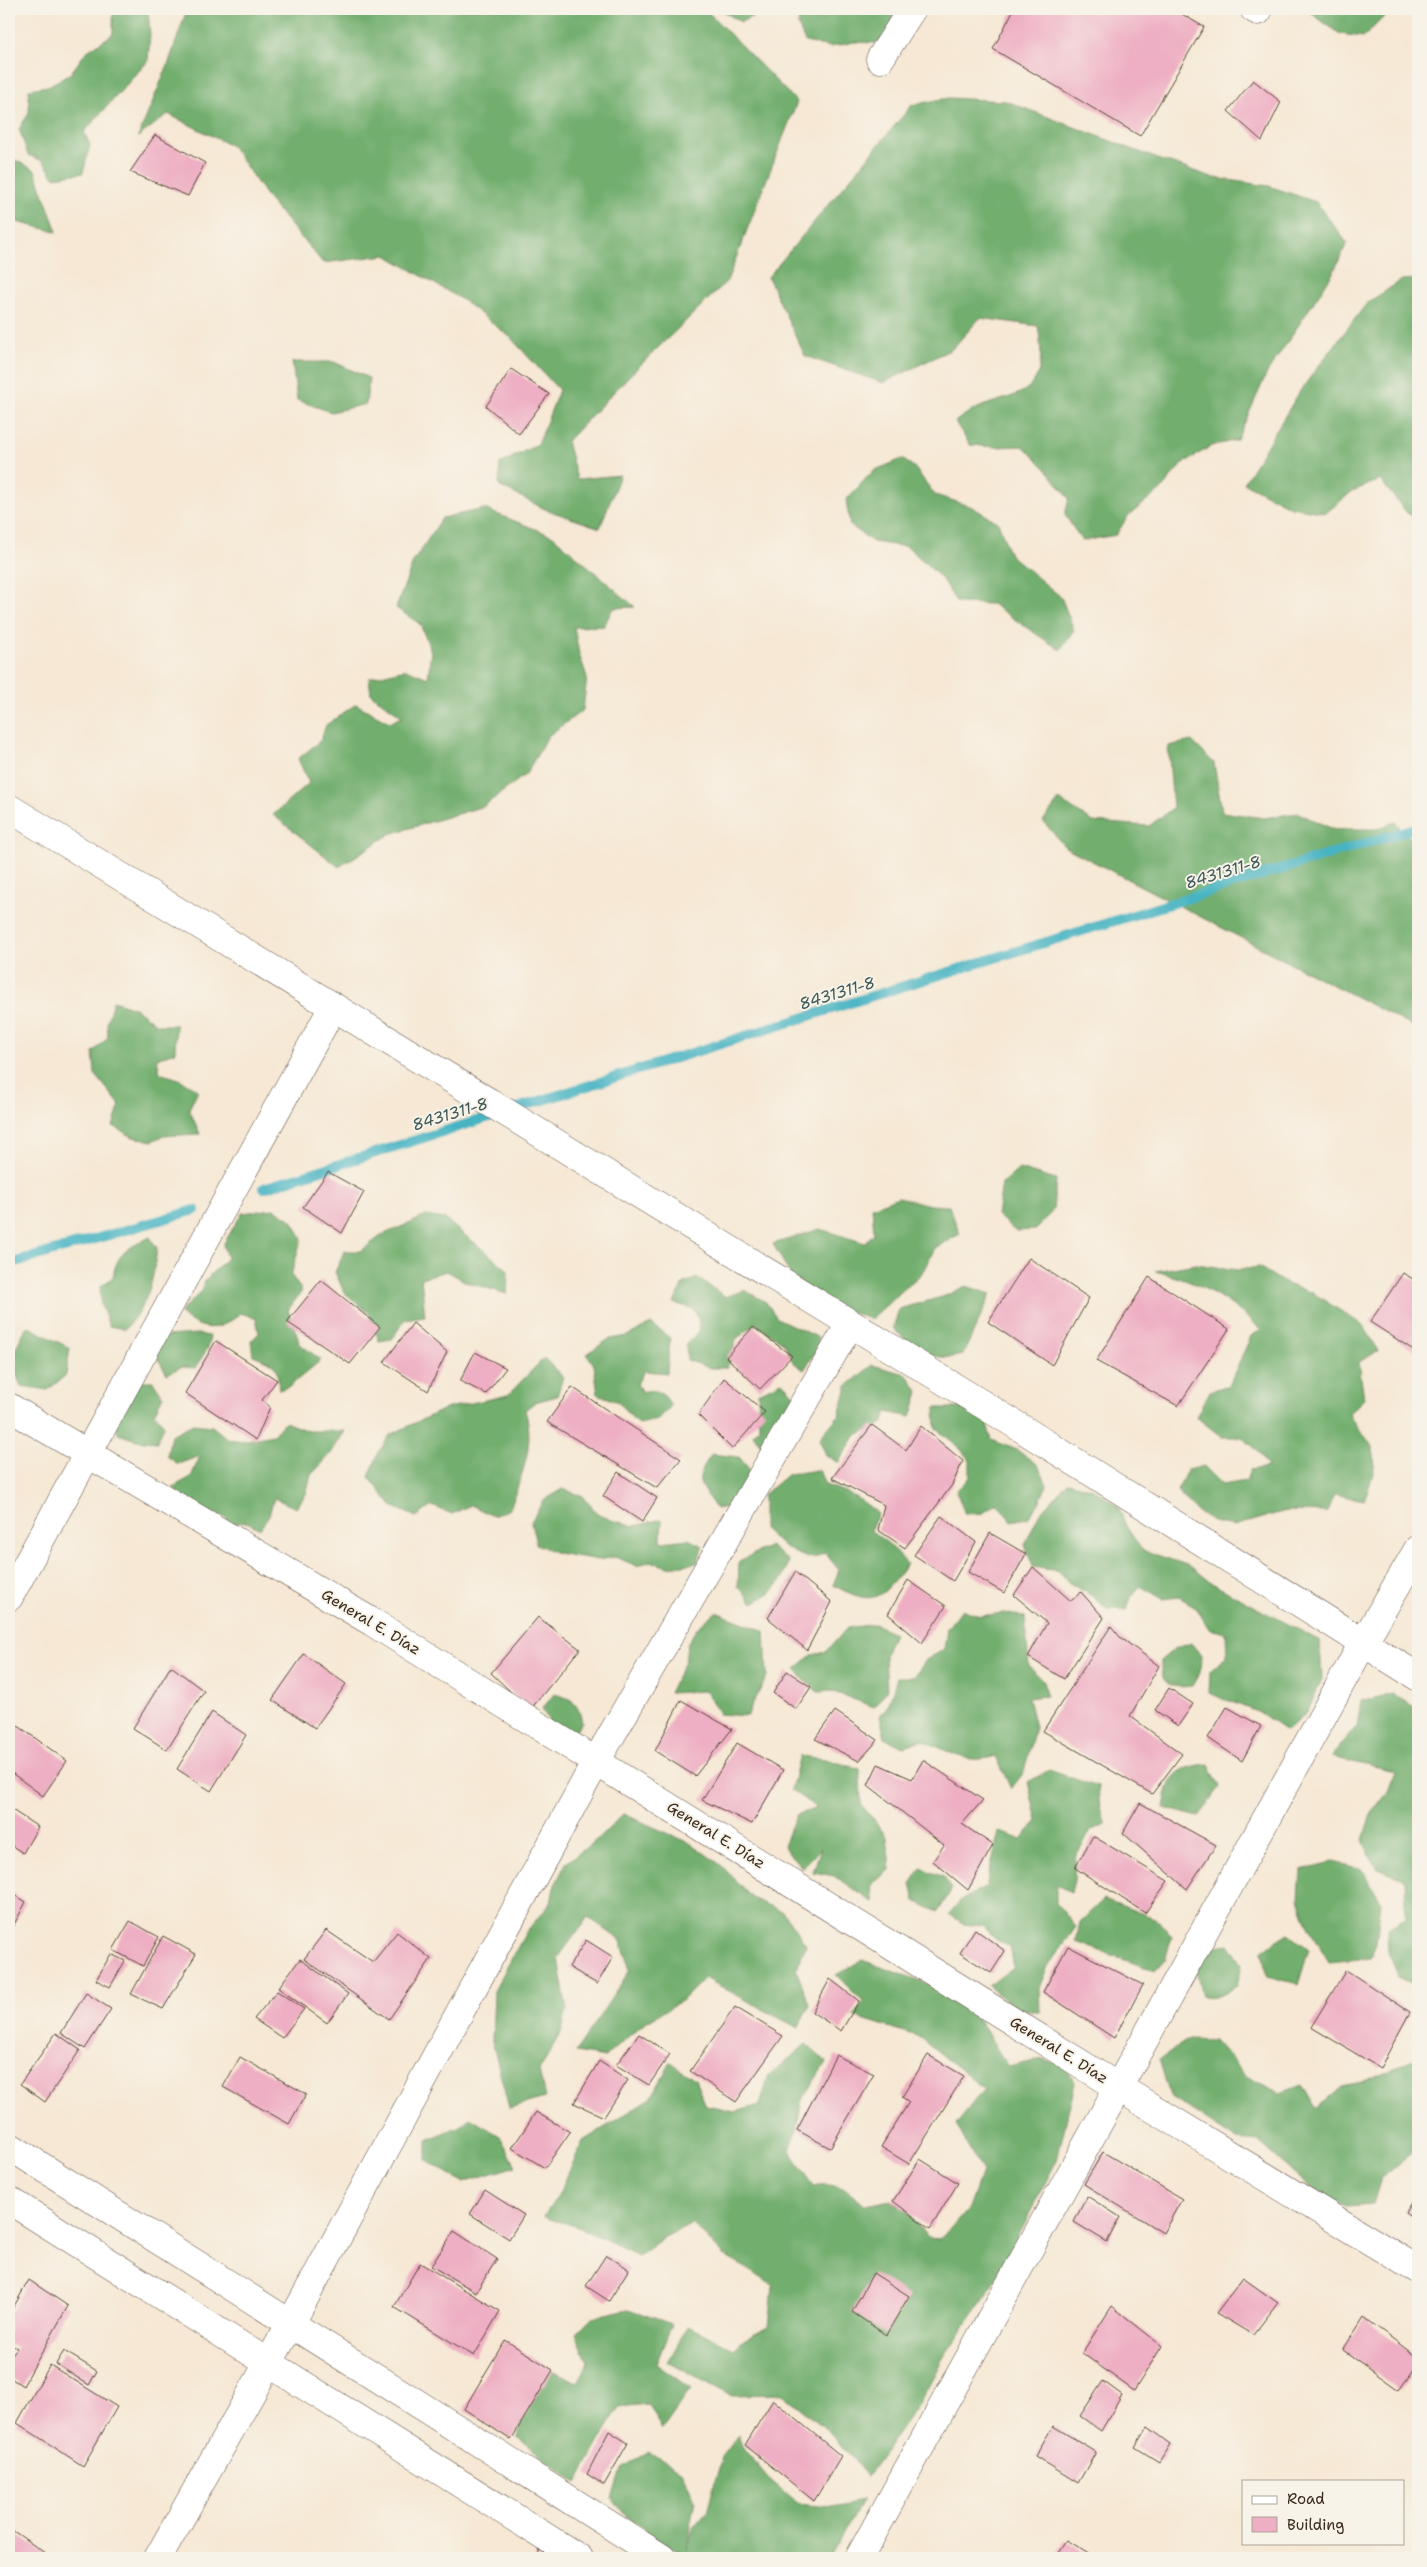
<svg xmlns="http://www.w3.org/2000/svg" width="1427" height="2567" font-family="'Shantell Sans',sans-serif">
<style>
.forest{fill:#72ae6e;stroke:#566c46}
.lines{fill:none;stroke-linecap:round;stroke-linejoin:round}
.stream{stroke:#47b4c3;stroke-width:10}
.building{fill:#eeaec3}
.street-casing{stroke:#574639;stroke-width:29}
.street{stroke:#fff;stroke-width:28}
.labels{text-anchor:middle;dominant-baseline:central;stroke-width:4;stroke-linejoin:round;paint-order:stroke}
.street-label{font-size:15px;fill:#3b2a1e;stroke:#f7f3e8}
.water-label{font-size:16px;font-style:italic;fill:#3f5a58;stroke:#f7f3e8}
</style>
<rect width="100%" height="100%" fill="#f7f3e8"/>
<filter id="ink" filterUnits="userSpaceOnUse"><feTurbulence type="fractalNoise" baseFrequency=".02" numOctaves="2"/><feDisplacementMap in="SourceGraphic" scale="10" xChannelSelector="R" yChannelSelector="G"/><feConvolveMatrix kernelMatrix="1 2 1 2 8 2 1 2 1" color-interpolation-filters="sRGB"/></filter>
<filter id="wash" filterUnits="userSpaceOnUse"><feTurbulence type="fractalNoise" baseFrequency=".0096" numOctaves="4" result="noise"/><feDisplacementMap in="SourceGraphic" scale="20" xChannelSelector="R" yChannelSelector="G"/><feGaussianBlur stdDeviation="1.12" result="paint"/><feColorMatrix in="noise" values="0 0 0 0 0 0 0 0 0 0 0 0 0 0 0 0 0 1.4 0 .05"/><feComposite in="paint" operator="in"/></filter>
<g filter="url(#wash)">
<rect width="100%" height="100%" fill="#f6e8d4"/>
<!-- forest -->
<g class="forest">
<path d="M113,9H148L150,34L148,61L84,132L90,145L83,173L54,177L43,161L28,155L19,129L29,113V89L48,86L70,74L86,52L113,34Z"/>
<path d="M187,9H705L797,102L727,281L630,375L567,441L577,479L620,475L600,528L547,510L499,486L500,464L538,444L559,390L510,337L464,301L386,255L323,263L269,200L232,146L168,114L138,137L169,62Z"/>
<path d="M719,9H768L741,22Z"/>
<path d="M800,9H893L894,10L891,32L876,43L854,42L830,47L805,42L798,25Z"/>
<path d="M1305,9H1392L1364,37L1340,34Z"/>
<path d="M949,98L1006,101L1158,159L1215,178L1269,186L1316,202L1347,243L1333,273L1267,373L1237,440L1211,446L1181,465L1161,490L1128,516L1116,535L1082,541L1065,515L1069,498L1046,469L1023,446L996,447L970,445L955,422C1001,384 1053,415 1038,326L980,318L952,349L883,383L805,356L768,277L912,105Z"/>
<path d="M9,157L35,170L57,232L9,220Z"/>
<path d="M1418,279V519L1407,513L1380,480L1353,491L1326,513L1291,507L1244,483L1302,388L1367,303L1402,280Z"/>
<path d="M292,362H334L369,378L366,404L331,412L297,400Z"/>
<path d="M902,459L914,467L935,495L970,506L998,522L1010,555L1061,597L1074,630L1060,650L992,604L957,603L941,578L908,547L873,542L850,525L846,500L873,471Z"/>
<path d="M484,509L553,536L635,607L613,608L604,626L574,627L579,654L587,677L583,710L548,736L526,774L484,806L390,834L339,867L273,815L309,783L298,759L321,740L326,725L356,704L389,722L403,717L371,694L369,678L406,669L428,678L431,651L420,624L396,608L413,562L442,518Z"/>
<path d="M1192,741L1214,763L1222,812L1264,818L1298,813L1333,829H1376L1395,822L1418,846L1413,867H1418V1029L1065,847L1043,821L1059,800L1093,822L1149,826L1173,808L1168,746Z"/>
<path d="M113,1001L135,1008L157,1025H176L175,1052L157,1058L160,1073L179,1079L198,1090L189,1109L200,1134L163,1136L152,1141L133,1137L113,1126L120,1105L95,1074L93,1052L108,1037L107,1022Z"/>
<path d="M1019,1169L1056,1180L1053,1210L1036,1230L1015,1231L997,1215L1002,1184Z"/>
<path d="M898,1197L930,1205L949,1206L960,1234L935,1248L922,1273L871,1319L837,1308L791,1276L773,1244L820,1229L865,1243L874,1233L872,1207Z"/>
<path d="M274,1209L292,1220L302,1238L291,1275L302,1291L288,1310L300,1344L321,1360L290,1386L279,1390L277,1369L268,1361L253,1355L251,1341L259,1333L256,1318L241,1313C218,1333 203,1332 179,1313L201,1292L206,1279L227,1258L223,1245L242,1213Z"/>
<path d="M426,1216L445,1219L508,1270L507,1294L466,1282L447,1271L421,1278L425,1316L405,1319L392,1339L379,1341L369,1313L344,1292L335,1272L345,1251H361L382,1235Z"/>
<path d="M150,1237L157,1248C153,1283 149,1302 125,1329L109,1326L101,1305L100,1287L113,1277C116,1253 130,1247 150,1237Z"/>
<path d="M1196,1264L1238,1270L1259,1267L1286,1284L1313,1293L1364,1326L1378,1351L1359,1362L1364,1399L1349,1413C1354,1424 1360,1430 1367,1439C1382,1457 1371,1481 1364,1500L1334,1494L1327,1512L1286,1511L1234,1526L1217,1523L1197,1512L1177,1491L1187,1470L1204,1466L1222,1485L1246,1481L1250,1470L1268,1467L1258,1451L1242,1437H1222L1196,1417L1210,1391L1229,1385L1251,1336L1261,1330C1228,1298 1199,1282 1155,1271Z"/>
<path d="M697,1278L726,1297L744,1290L766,1302L777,1318L819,1338L814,1354L804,1370L793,1362L785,1344L756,1324L736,1339L727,1368H710L687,1360L686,1344L698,1333L699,1322L694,1309L674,1303L683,1284Z"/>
<path d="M966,1286L991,1294L963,1355C932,1363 915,1349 893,1328L899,1309L945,1296Z"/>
<path d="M651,1324L670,1338L667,1373L644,1371L637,1384L642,1392C657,1388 664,1392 671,1406L658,1420L638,1424L618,1402L598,1394L594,1365L587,1354L609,1339L627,1336Z"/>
<path d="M27,1326L70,1348L66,1375L48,1390L21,1386L10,1359Z"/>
<path d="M198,1334L210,1336L208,1348L195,1368L181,1367L167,1374L154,1352L164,1336Z"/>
<path d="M544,1358L563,1377L557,1396L535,1402L525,1410C536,1445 521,1475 510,1509L493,1516L471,1505L452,1514L432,1506L416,1517L392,1506L369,1477L379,1452L390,1435L444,1409L508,1395Z"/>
<path d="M872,1365L906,1374L919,1392L911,1417L886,1412L884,1423L856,1435L838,1463L826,1455L819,1439L839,1415L847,1386Z"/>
<path d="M139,1381H153L163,1396L154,1413L164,1425L157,1442L136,1440L118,1434L115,1416Z"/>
<path d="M782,1382L794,1394L788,1443L762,1447L753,1434L759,1427L758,1393Z"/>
<path d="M935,1408H963L985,1419L992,1440L1017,1450L1038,1465L1047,1485L1039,1503L1028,1518L1011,1521L997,1503L983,1513L965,1514L956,1491L970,1477V1461L958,1446L936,1429Z"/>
<path d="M285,1422L308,1431H345L330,1455L311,1475L306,1494L296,1508L274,1498L269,1515L260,1529L247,1522L230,1524L226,1518L188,1503L173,1487L191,1477L200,1456L178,1464L167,1456L171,1435L193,1424L212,1426L228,1439L242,1441L273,1435Z"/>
<path d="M712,1454L739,1457L753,1474L732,1506L716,1509C699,1482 692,1482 712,1454Z"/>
<path d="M819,1470L825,1485C846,1491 862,1499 878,1514L870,1530L890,1545L907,1564C881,1599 875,1608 833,1585L839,1570L825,1553C822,1554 817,1557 814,1558C797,1558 773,1540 763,1528V1495L788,1474Z"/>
<path d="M1068,1482L1091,1488L1118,1506L1127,1528L1142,1550L1190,1566L1211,1583L1320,1641L1322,1679L1307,1713L1286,1731L1262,1714L1209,1693L1210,1671L1227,1657L1226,1633L1209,1629L1196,1607L1179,1597L1163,1599L1140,1586L1131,1597L1127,1610L1107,1609L1092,1596L1068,1582L1058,1571L1033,1567L1025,1545L1039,1514Z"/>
<path d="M563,1489L583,1496L597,1513L611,1520L635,1526L662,1519L661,1542L688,1539L703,1546L697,1563L668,1567L650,1561L637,1566L615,1557L599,1560L557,1553L536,1544L531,1522L543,1501Z"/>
<path d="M770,1546L788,1561C782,1585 775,1591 753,1603L738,1586L739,1561Z"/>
<path d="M962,1609L980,1616L1004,1613L1025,1617L1029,1667L1043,1680L1046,1696L1028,1698L1035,1727L1024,1772L1011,1789L996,1756C963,1766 950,1750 921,1740L903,1747L885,1738L880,1716L889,1704L897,1677H914L926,1660L944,1649L947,1628Z"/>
<path d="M716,1612L765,1631L767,1676L747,1716L719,1714L706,1691L669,1693L685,1661L687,1645L696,1629Z"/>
<path d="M875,1624L894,1633L885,1655L887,1690L874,1707L831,1691L818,1692L802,1678L796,1668L812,1655L826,1652L847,1628Z"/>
<path d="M1191,1643L1201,1655L1200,1672L1192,1686C1169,1689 1160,1684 1161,1660L1174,1649Z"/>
<path d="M554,1694C573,1699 578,1701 582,1722L575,1732L550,1723L542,1709Z"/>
<path d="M1392,1694L1418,1709V1986L1397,1977L1388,1952L1387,1928L1406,1918L1405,1880L1376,1868L1363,1840L1371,1813L1387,1793L1395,1772L1331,1757L1357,1726L1361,1701Z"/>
<path d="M800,1756L825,1759L860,1769L861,1804L887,1837L890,1870L871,1885L874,1903L834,1876L813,1872L821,1848L802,1868L783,1846L796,1815L817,1808L791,1790Z"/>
<path d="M1209,1764L1220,1787L1199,1817L1164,1808C1168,1776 1177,1766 1209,1764Z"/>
<path d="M1049,1770L1098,1787L1100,1808L1106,1824L1091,1831L1075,1857L1074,1880L1071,1892L1056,1885V1903L1076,1927L1048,1966L1039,1988L1040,2011H1019L988,1986L1014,1967L1010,1947L995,1939L982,1926L964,1924L949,1914L960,1901L986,1887L999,1832L1021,1839L1037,1821L1028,1782Z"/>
<path d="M624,1814L690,1843L721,1865L752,1898L783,1912L806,1945L796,1970L810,2004L798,2028L705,1978L684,1999L644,2023L605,2057L576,2052L630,1970L621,1941L588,1917L558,1958L567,2010L562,2030L539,2071L545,2098L509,2108L492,2041L494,1991L526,1932L551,1903L554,1887L566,1863L600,1837Z"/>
<path d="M1333,1862L1360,1868L1381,1901L1376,1944L1370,1958L1329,1962L1309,1929L1299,1898L1301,1870Z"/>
<path d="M921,1868L943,1877L952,1889L938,1912L915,1901L911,1884Z"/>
<path d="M1104,1899L1157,1919L1172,1937L1165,1960L1155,1971L1076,1942L1080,1922Z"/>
<path d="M1289,1934L1309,1949L1298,1985L1267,1977L1262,1951Z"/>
<path d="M1229,1944L1242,1964L1237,1986L1216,1997L1202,1996L1196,1969L1211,1947Z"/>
<path d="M862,1960L965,1997L1008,2067L1043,2059L1066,2067L1075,2083L1057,2160L993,2285L943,2358L918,2405L867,2476L826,2429L783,2394L730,2395L668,2362L688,2326L734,2349L745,2339L769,2327L773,2286L748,2269L724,2256L692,2223L663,2238L638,2256L581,2228L544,2216L559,2194L583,2141L651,2098L671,2062L695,2079L706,2106L735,2112L760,2105L769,2076L806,2044L826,2062L801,2102L797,2130L789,2150L814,2186C835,2181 849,2191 865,2205L891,2200L906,2211L928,2238L940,2239L969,2209L982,2172L956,2124L984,2089L920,2037L853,2016L863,2002L836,1975Z"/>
<path d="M1189,2039L1214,2040L1246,2076L1280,2093L1302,2085L1316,2109L1342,2086L1362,2082L1418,2058V2148L1382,2178L1374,2204L1346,2206L1312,2189L1259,2142L1237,2140L1170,2096L1159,2059Z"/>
<path d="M470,2118L500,2136L516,2166L463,2182L427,2160V2140L460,2126Z"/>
<path d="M628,2309L672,2324L656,2364L691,2389L662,2430L648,2404L619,2407L577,2483L518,2438L522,2415L537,2398L542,2365L577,2382L588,2362L576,2333L592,2317Z"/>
<path d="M739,2435L744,2449L768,2478L798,2504L831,2507L862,2501L829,2558H688L654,2537L625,2515L612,2498L621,2469L649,2452L682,2472L695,2500L686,2548L692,2529L707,2511L722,2457Z"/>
</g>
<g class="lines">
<!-- stream -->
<g class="stream">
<path d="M264,1188L904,986L1418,827"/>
<path d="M9,1264L195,1210"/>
</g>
</g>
<g id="blocks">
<!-- building -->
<g class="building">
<path d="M1014,9H1173L1204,27L1140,136L993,49Z"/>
<path d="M1253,80L1281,102L1262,141L1228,111Z"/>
<path d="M155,135L205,163L188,196L130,172Z"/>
<path d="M511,369L549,394L519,434L486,406Z"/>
<path d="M328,1172L364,1192L342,1233L303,1207Z"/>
<path d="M1029,1258L1089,1298L1052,1365L988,1322Z"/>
<path d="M1403,1273L1418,1282V1353L1370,1322Z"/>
<path d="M1149,1277L1229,1329L1178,1406L1096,1361Z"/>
<path d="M321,1280L380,1327L350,1364L287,1322Z"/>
<path d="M413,1323L447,1352L428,1391L384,1362Z"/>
<path d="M753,1327L792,1356L760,1389L726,1357Z"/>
<path d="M216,1341L277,1380L262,1400L270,1407L256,1440L185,1393Z"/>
<path d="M475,1352L506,1368L486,1394L460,1381Z"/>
<path d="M724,1378L765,1412L732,1449L698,1415Z"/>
<path d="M572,1387L681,1459L657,1488L547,1422Z"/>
<path d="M872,1425L906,1450L921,1426L963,1461L952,1485L905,1548L878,1530L884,1505L832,1478Z"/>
<path d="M618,1472L657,1498L642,1522L603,1496Z"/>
<path d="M941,1516L976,1542L953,1581L914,1555Z"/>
<path d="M990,1533L1026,1554L1004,1593L968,1572Z"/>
<path d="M1033,1567L1071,1601L1081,1592L1104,1618L1064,1679L1028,1657L1047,1623L1014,1595Z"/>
<path d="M795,1572L832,1602L807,1650L768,1618Z"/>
<path d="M908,1580L946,1606L922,1643L888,1614Z"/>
<path d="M538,1617L580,1649L530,1710L491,1673Z"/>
<path d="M1111,1626L1120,1637L1159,1666L1130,1716L1182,1754L1152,1794L1043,1731Z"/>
<path d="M304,1654L346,1684L315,1728L272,1700Z"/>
<path d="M171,1666L204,1691L167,1750L133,1728Z"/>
<path d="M787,1671L811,1687L796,1709L773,1693Z"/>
<path d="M1169,1688L1193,1704L1178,1726L1155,1710Z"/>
<path d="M681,1700L732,1729L695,1776L655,1751Z"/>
<path d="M1227,1707L1261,1726L1242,1761L1208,1738Z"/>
<path d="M835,1711L878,1740L859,1761L815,1739Z"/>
<path d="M212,1712L246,1735L211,1791L177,1769Z"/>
<path d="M17,1725L67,1761L43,1796L9,1771V1739Z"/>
<path d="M737,1743L783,1770L752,1824L702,1800Z"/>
<path d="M923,1760L983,1800L962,1824L993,1845L968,1890L933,1861L944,1845L868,1785L878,1764L912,1779Z"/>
<path d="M1140,1803L1216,1845L1187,1889L1123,1833Z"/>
<path d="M9,1808L38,1827L23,1853L9,1844Z"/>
<path d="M1093,1836L1168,1881L1145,1913L1075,1868Z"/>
<path d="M9,1891L26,1902L11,1930L9,1928Z"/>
<path d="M130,1921L159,1937L143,1966L113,1950Z"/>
<path d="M975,1929L1005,1951L991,1973L960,1953Z"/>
<path d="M326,1930L373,1962L397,1932L431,1959L389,2019L304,1959Z"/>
<path d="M163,1936L196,1954L163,2009L131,1994Z"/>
<path d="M586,1940L613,1957L597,1984L569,1967Z"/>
<path d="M1068,1946L1143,1985L1114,2038L1043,1992Z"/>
<path d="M111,1954L125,1961L110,1987L96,1980Z"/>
<path d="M300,1959L348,1994L327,2023L278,1988Z"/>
<path d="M1346,1970L1410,2012L1380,2068L1311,2027Z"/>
<path d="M830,1979L859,2001L841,2031L812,2012Z"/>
<path d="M277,1991L304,2009L282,2038L254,2019Z"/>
<path d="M86,1993L111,2009L85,2049L61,2033Z"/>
<path d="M735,2007L783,2036L736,2102L690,2071Z"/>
<path d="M56,2033L80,2050L45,2102L20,2084Z"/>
<path d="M639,2034L670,2054L649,2085L616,2065Z"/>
<path d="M836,2055L874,2074L830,2148L797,2130Z"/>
<path d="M928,2055L964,2076L909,2164L881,2147L909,2102L902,2097Z"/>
<path d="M240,2057L306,2094L289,2124L223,2087Z"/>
<path d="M599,2061L628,2080L604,2117L574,2103Z"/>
<path d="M536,2112L570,2132L545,2168L512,2148Z"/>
<path d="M1103,2152L1182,2199L1163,2233L1084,2184Z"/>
<path d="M920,2159L958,2183L930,2229L893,2201Z"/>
<path d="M485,2190L524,2215L509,2239L470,2214Z"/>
<path d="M1418,2190V2222L1405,2213Z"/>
<path d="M1087,2196L1120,2217L1107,2242L1074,2222Z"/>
<path d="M454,2231L497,2259L476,2292L431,2266Z"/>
<path d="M606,2255L629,2269L609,2301L586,2286Z"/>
<path d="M420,2263L500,2311L474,2356L394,2307Z"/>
<path d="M873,2273L909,2296L886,2335L852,2312Z"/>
<path d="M1243,2278L1278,2303L1253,2335L1216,2313Z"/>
<path d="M29,2280L68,2306L23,2386L9,2377V2358L17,2348L9,2344V2315Z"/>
<path d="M1112,2306L1162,2346L1134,2391L1082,2353Z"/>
<path d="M1364,2317L1418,2358V2364L1399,2390L1343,2350Z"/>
<path d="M505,2340L553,2370L511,2440L464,2409Z"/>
<path d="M64,2351L97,2371L89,2385L56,2364Z"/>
<path d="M50,2365L117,2407L83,2466L17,2423Z"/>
<path d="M1103,2381L1122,2395L1101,2431L1080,2416Z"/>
<path d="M773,2400L841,2456L814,2501L745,2445Z"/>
<path d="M1053,2426L1096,2452L1078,2483L1035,2456Z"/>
<path d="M1147,2427L1170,2444L1159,2462L1135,2447Z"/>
<path d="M609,2431L628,2443L604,2485L587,2474Z"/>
<path d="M9,2528L52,2558H9Z"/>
<path d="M1066,2540L1095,2558H1054Z"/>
<path d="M540,2550L552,2558H536Z"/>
</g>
</g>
</g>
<g filter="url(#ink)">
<use href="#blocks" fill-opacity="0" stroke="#574639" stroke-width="1"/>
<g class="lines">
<defs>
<g id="street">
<path d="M1254,9L1258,11"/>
<path d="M880,59L912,9"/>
<path d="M9,808L1013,1423L1418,1677"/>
<path d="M9,1407L372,1622L1118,2087L1418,2270"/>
<path d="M9,1597L333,1007"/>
<path d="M9,2146L662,2558"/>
<path d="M9,2200L579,2558"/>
<path d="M158,2558L291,2323L597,1760L850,1324"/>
<path d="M859,2558L1363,1643L1418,1549"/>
</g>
</defs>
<!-- street casing -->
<use href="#street" class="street-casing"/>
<!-- street -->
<use href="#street" class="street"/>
</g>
</g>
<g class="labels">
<!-- street labels -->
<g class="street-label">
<text transform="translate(371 1622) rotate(31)">General E. Díaz</text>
<text transform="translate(716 1835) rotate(32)">General E. Díaz</text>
<text transform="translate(1059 2050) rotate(32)">General E. Díaz</text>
</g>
<!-- water labels -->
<g class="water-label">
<text transform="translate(1223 872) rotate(-17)">8431311-8</text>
<text transform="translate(837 993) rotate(-17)">8431311-8</text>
<text transform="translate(450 1114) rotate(-17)">8431311-8</text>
</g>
</g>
<!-- margin -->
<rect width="1427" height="2567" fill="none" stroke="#f7f3e8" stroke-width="30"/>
<!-- legend -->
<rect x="1242" y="2480" width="162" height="65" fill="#f7f3e8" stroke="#aca397"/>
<rect x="1252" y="2496" width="25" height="8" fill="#ffffff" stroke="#aca397"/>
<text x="1287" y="2504" font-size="15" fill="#3b2a1e">Road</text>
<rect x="1252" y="2517" width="25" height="15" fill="#eeaec3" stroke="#aca397"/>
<text x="1287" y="2530" font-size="15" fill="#3b2a1e">Building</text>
</svg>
